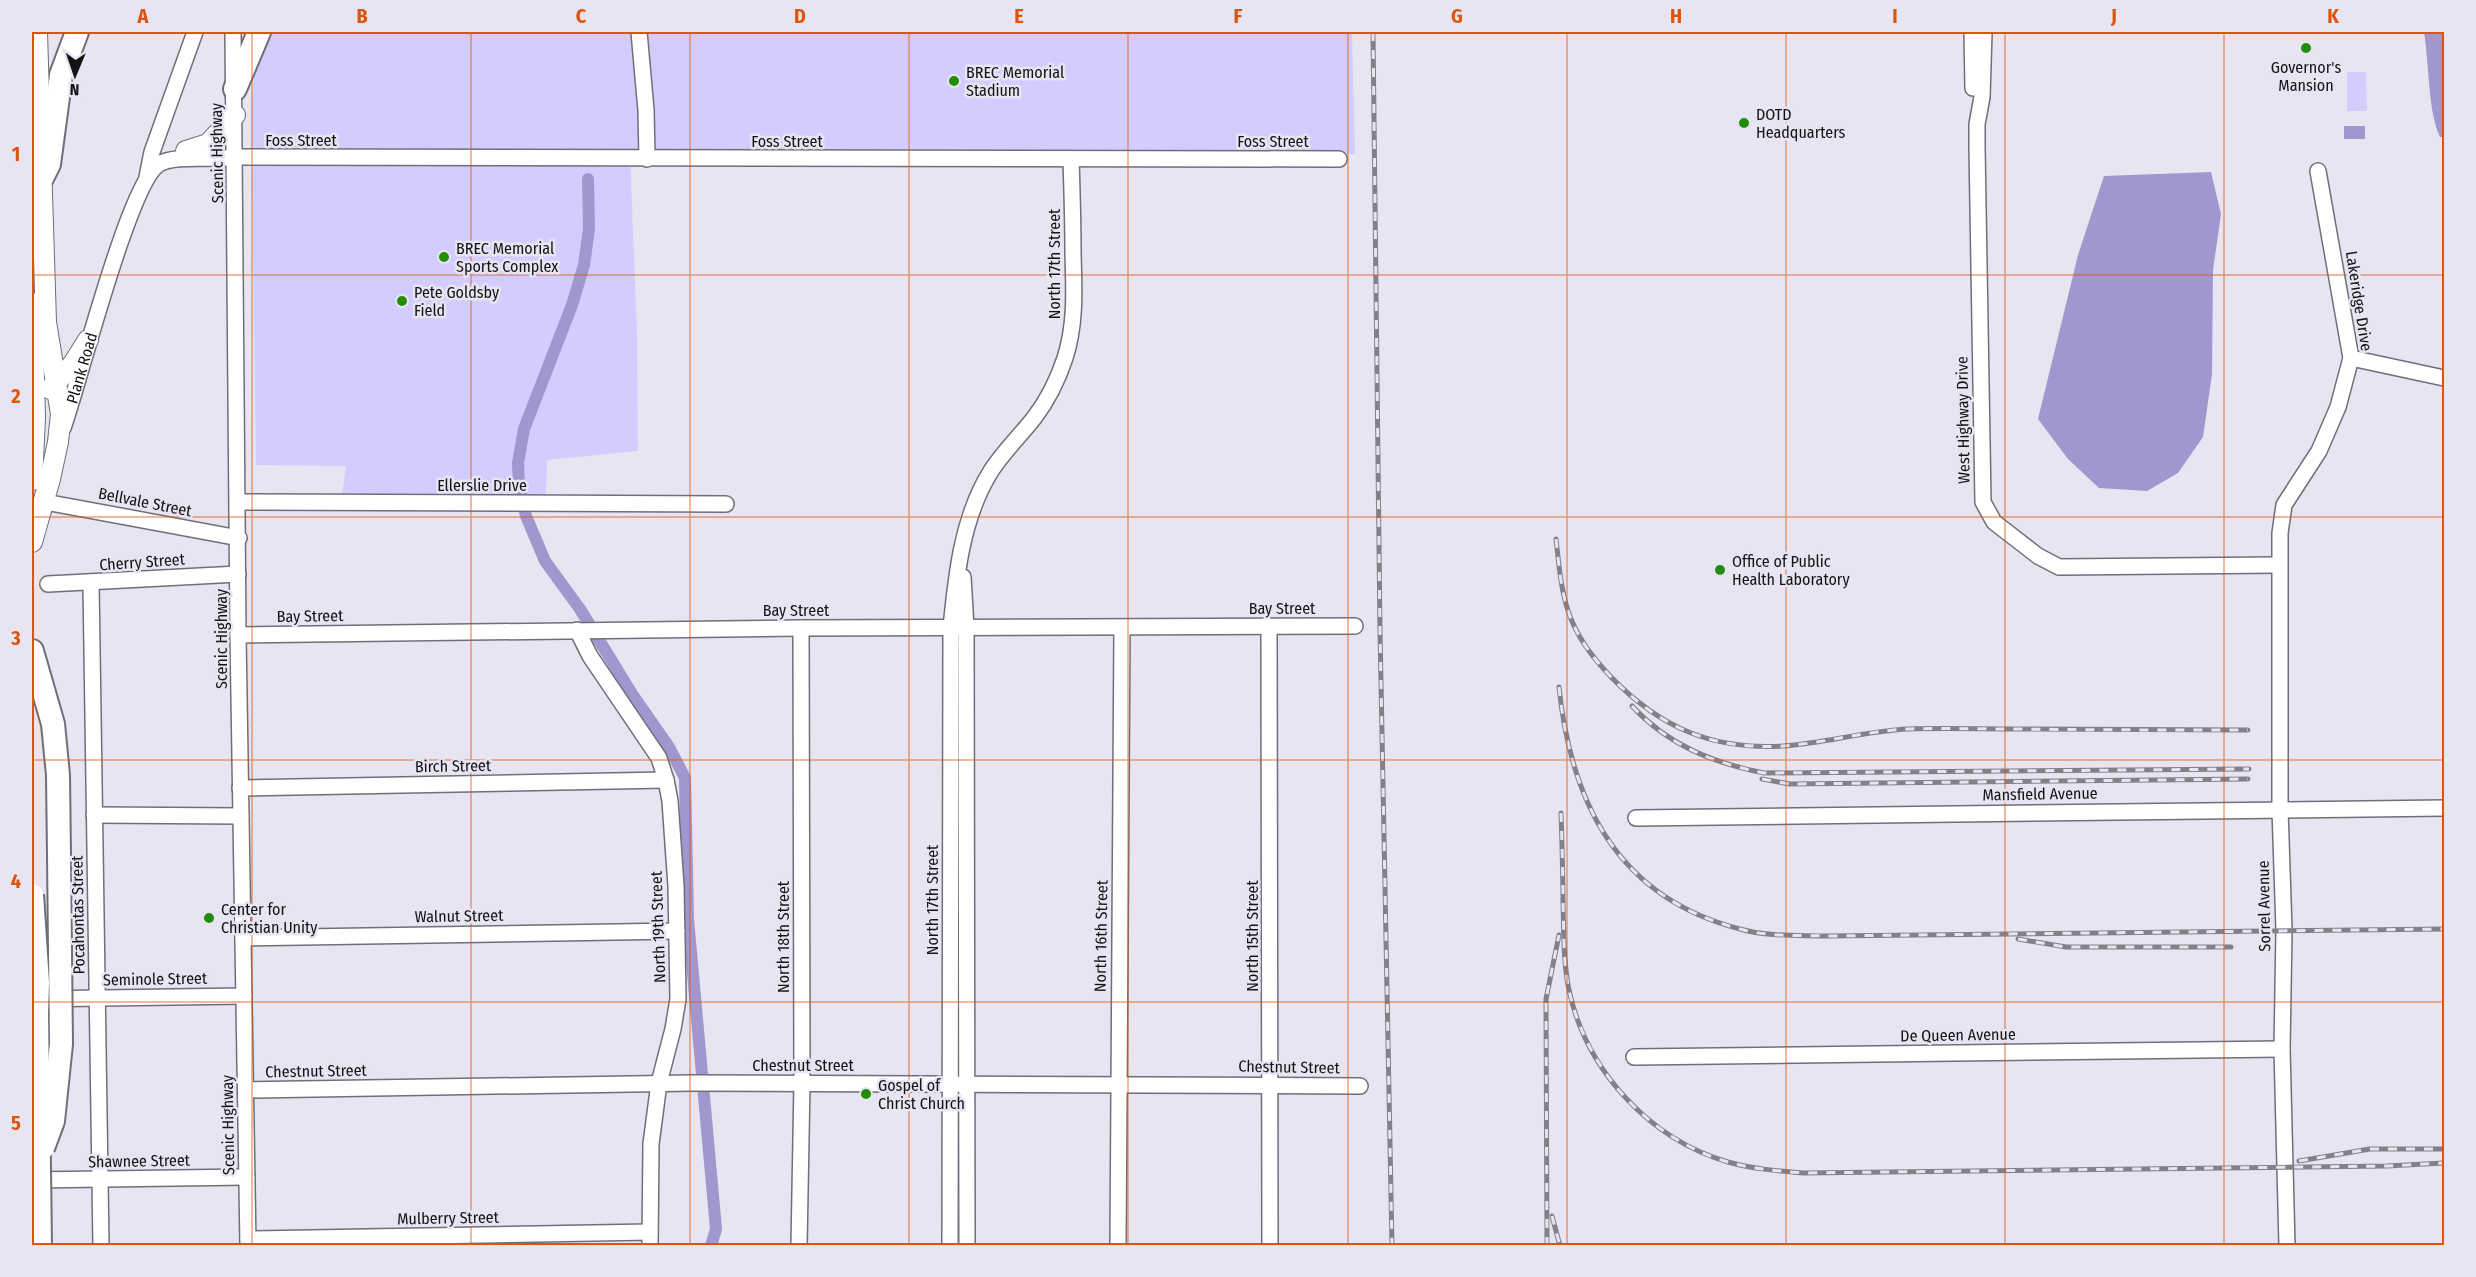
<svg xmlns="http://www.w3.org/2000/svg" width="2476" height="1277" font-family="'Fira Sans Condensed',sans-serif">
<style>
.green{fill:#d3ccfe}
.water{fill:#9f97cd}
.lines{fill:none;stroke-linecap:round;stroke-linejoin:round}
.canal{stroke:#9f97cd;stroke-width:12}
.minor-casing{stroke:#706e79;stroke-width:18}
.major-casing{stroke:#706e79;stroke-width:22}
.highway-casing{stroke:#706e79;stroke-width:26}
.minor{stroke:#fff;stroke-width:15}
.major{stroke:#fff;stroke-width:20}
.highway{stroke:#fff;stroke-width:22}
.rail-casing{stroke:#82818a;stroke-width:5}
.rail{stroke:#e7e5f2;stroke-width:3;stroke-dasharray:9;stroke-linecap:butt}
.highway-bridge-casing{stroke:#706e79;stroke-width:26;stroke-linecap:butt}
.highway-bridge{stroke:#fff;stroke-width:22}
.grid{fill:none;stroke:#dd550d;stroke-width:1.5;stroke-opacity:0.55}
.poi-dot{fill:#238c0b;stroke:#e7e5f2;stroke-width:2}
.labels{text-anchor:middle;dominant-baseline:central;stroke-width:5;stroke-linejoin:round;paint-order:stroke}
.poi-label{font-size:16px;fill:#131217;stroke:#e7e5f2;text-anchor:start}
.street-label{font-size:16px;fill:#131217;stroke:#e7e5f2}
.neatline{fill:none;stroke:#dd550d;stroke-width:2}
.grid-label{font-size:20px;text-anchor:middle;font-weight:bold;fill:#dd550d}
</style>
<rect width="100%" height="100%" fill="#e7e5f2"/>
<!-- green -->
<g class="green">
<path d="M272,32H1352L1355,154L630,153L637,334L638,451L547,460L546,495H342L346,466L256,465L251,108L255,65Z"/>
<path d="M2347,72H2366L2367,111H2347Z"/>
</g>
<!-- water -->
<g class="water">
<path d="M2424,32H2444V137H2440C2428,112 2429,62 2424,32Z"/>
<rect x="2344" y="126" width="21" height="13"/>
<path d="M2211,172L2221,214L2213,270L2212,374L2203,437L2178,473L2147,491L2099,488L2068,459L2038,419L2078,255L2104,176Z"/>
</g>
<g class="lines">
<!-- canal -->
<path class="canal" d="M588,179L589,229L584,265L572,305L524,429L518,463L519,486L526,516L545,561L580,609L632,694L669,747L685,778L688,919L716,1229L711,1246"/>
<defs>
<g id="minor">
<path d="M233,32L238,635L248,1246"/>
<path d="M639,32L646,110L647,159"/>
<path d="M1972,32L1973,88"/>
<path d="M1984,32L1982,97L1977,124V147L1983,502L1994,522L2038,556L2059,567L2278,565"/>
<path d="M147,177L152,152L195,32"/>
<path d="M2351,358L2444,378"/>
<path id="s1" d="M63,428C79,384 129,182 159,164C176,154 214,161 236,157L1339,159"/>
<path d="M45,502L239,538"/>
<path d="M239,502L726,504"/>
<path d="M963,577L966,628L967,1246"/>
<path d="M91,583L101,1246"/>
<path d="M48,584L238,574"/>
<path d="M1269,626L1270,1246"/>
<path d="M577,630L590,656L659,758L666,780L670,801L676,886L678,999L673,1029L659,1083L651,1144L650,1246"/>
<path d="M238,635L801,628L1355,626"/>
<path d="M240,788L666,780"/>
<path d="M94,815L241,816"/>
<path d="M1636,818L2444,808"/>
<path d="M243,938L677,931"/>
<path d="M32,999L244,996"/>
<path d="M1634,1057L2282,1049"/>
<path d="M246,1090L693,1083L1360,1086"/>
<path d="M32,1180L247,1177"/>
<path d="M248,1239L650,1232"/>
<path d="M799,1246L802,1083L801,628"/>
<path d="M950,1246L951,628C956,576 962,517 991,471C1003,452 1020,436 1034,418C1048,400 1058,379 1065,358C1076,324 1074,289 1073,254C1073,222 1072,190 1071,159"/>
<path d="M1118,1246L1122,628"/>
<path d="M2287,1246L2282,1049L2284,930L2280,809V533L2284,505L2319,451L2338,407L2351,358L2318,171"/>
</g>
<g id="major">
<path d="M186,151L208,144L235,115"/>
<path d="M50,389L73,364L88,340"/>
<path d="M32,480L35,418L32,303"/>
<path d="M32,542L50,479L58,442L61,414L46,322L37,32"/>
</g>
<g id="highway">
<path d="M235,89L259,32"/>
<path d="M42,178L49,164L61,75L77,32"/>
<path d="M32,651L53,724L58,775L59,855"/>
</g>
</defs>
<!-- minor casing -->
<use href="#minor" class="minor-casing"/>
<!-- major casing -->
<use href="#major" class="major-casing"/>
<!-- highway casing -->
<use href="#highway" class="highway-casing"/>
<!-- minor -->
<use href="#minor" class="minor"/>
<!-- major -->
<use href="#major" class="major"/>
<!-- highway -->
<use href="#highway" class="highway"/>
<defs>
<g id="rail">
<path d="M1373,32L1380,631L1392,1246"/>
<path d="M1556,539C1559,566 1561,594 1571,619C1581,643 1595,660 1612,678C1661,728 1712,750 1783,746C1825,743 1866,731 1908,729C1944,728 1981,729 2017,729C2094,730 2171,730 2248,730"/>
<path d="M1559,687C1571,803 1618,898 1740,929C1768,937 1798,935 1827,936L2444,929"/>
<path d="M1632,706C1668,745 1713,763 1764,773L2249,769"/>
<path d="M1762,779L1790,784L2248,779"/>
<path d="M1561,813C1562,843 1563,874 1563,904C1564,932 1563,962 1569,990C1586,1070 1649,1139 1728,1162C1753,1169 1778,1171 1804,1173L2387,1166L2444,1163"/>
<path d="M2018,939L2066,947H2231"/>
<path d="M2299,1161L2370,1149H2444"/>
<path d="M1552,1216L1560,1246"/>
<path d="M1547,1246L1546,999L1559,935"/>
</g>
</defs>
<!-- rail casing -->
<use href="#rail" class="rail-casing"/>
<!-- rail -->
<use href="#rail" class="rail"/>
<defs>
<g id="highway-bridge">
<path d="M32,895L38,983L37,1013L40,1246"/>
<path d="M43,1148L53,1121L61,1044L59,855"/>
</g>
</defs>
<!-- highway-bridge casing -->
<use href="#highway-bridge" class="highway-bridge-casing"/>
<!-- highway-bridge -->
<use href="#highway-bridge" class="highway-bridge"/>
</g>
<!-- grid -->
<path class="grid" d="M252,32V1246M471,32V1246M690,32V1246M909,32V1246M1128,32V1246M1348,32V1246M1567,32V1246M1786,32V1246M2005,32V1246M2224,32V1246M32,275H2444M32,517H2444M32,760H2444M32,1002H2444"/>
<!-- markers -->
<g class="poi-dot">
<circle cx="2306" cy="48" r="6"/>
<circle cx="954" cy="81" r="6"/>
<circle cx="1744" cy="123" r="6"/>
<circle cx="444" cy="257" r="6"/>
<circle cx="402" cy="301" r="6"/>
<circle cx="1720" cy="570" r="6"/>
<circle cx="209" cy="918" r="6"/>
<circle cx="866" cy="1094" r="6"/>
</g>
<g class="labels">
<!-- poi labels -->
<g class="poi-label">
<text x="2306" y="67" text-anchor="middle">Governor's<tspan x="2306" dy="18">Mansion</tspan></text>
<text x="966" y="72">BREC Memorial<tspan x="966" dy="18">Stadium</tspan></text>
<text x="1756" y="114">DOTD<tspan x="1756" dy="18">Headquarters</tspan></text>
<text x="456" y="248">BREC Memorial<tspan x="456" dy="18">Sports Complex</tspan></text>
<text x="414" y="292">Pete Goldsby<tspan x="414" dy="18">Field</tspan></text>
<text x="1732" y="561">Office of Public<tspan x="1732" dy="18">Health Laboratory</tspan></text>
<text x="221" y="909">Center for<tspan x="221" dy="18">Christian Unity</tspan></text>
<text x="878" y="1085">Gospel of<tspan x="878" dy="18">Christ Church</tspan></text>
</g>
<!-- street labels -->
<g class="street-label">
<text x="301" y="140">Foss Street</text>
<text x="787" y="141">Foss Street</text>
<text x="1273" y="141">Foss Street</text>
<text transform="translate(217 153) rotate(-91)">Scenic Highway</text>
<text transform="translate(1054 264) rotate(-90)">North 17th Street</text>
<text transform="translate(2359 301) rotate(81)">Lakeridge Drive</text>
<text stroke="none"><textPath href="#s1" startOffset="63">Plank Road</textPath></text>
<text transform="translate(1963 420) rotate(-91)">West Highway Drive</text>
<text x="482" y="485">Ellerslie Drive</text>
<text transform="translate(145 502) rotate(11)">Bellvale Street</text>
<text transform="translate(142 562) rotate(-4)">Cherry Street</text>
<text x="1282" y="608">Bay Street</text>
<text x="796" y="610">Bay Street</text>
<text transform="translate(310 616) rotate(-1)">Bay Street</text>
<text transform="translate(221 639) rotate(-90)">Scenic Highway</text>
<text transform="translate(453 766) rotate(-1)">Birch Street</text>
<text transform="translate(2040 794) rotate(-1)">Mansfield Avenue</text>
<text transform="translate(932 900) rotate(-90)">North 17th Street</text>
<text transform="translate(2264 906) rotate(-91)">Sorrel Avenue</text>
<text transform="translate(78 915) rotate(-91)">Pocahontas Street</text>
<text transform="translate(459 916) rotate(-1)">Walnut Street</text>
<text transform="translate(658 927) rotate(-92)">North 19th Street</text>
<text transform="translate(1101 936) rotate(-89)">North 16th Street</text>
<text transform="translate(1252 936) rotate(-90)">North 15th Street</text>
<text transform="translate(783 937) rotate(-90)">North 18th Street</text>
<text transform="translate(155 979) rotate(-1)">Seminole Street</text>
<text transform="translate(1958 1035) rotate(-1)">De Queen Avenue</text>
<text x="803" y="1065">Chestnut Street</text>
<text transform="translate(1289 1067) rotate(1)">Chestnut Street</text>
<text transform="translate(316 1071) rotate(-1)">Chestnut Street</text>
<text transform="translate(228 1125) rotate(-91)">Scenic Highway</text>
<text transform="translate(139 1161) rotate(-1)">Shawnee Street</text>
<text transform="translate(448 1218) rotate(-1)">Mulberry Street</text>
</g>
</g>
<!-- border -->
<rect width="2476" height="1277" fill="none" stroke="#e7e5f2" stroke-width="66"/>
<!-- north arrow -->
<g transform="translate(75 75) rotate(182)" stroke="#e7e5f2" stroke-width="4.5" paint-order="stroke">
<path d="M0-4.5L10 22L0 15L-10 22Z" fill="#131217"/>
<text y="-9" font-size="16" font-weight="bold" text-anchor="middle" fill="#131217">N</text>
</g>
<rect x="33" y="33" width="2410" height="1211" class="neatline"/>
<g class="grid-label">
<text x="143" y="23">A</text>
<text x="362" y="23">B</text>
<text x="581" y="23">C</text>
<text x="800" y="23">D</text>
<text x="1019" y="23">E</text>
<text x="1238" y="23">F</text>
<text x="1457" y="23">G</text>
<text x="1676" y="23">H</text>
<text x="1895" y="23">I</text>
<text x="2114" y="23">J</text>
<text x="2333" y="23">K</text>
<text x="16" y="161">1</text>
<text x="16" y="403">2</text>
<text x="16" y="645">3</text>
<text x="16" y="888">4</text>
<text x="16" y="1130">5</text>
</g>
</svg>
